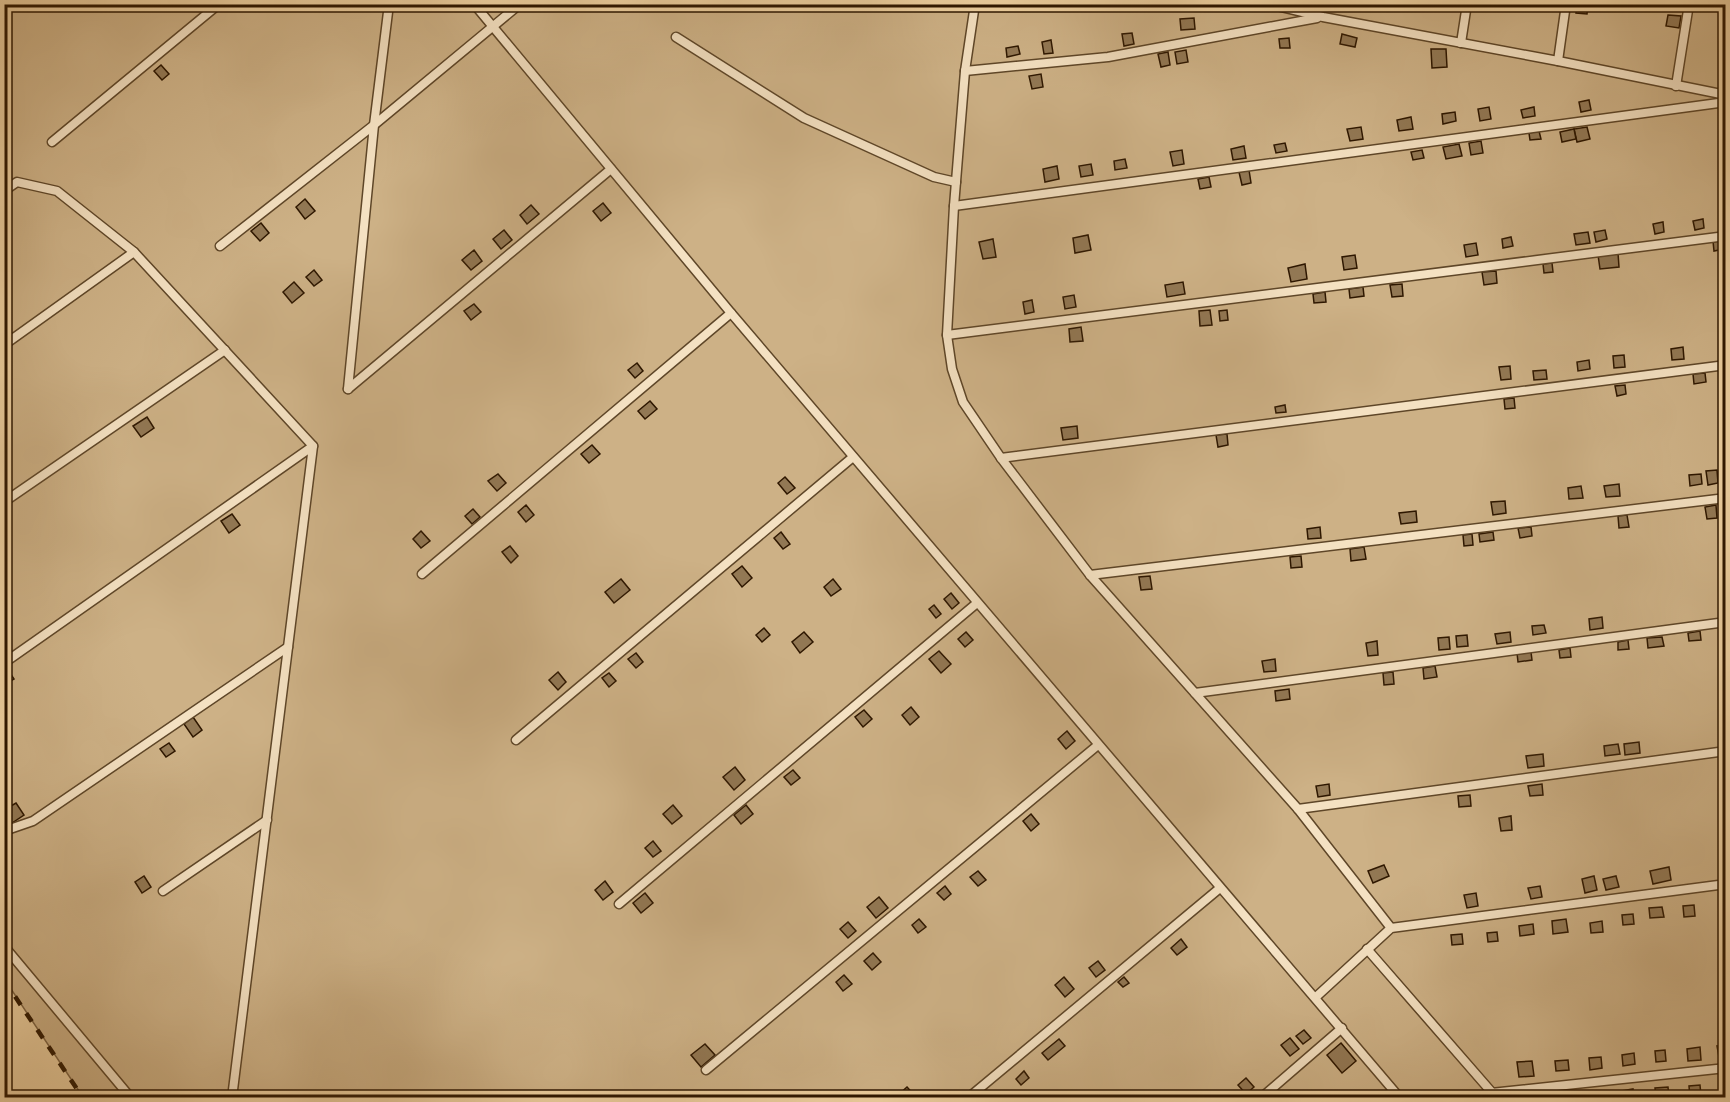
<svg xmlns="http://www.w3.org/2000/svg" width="1730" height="1102" font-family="Alegreya,serif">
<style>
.green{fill:#cdb186;stroke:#7e6443;stroke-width:1.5}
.building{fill:#927854;stroke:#2e1700;stroke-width:1.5}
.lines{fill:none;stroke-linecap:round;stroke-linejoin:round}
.service-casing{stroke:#5e4628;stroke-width:11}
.service{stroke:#f4e1c2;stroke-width:8}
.rail{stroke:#2e1700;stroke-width:4.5;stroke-dasharray:10 10;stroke-linecap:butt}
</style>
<rect width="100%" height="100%" fill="#eed1a1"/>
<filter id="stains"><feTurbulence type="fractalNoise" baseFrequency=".00333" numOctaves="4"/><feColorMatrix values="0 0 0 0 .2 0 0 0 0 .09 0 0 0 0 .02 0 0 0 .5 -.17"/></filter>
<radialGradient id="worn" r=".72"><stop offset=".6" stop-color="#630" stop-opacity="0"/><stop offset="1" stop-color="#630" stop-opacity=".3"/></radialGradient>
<!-- green -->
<path class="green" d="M4,5H1725V1097H83L5,980Z"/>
<!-- building -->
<g class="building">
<path d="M1577,4H1588L1587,14L1576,13Z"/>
<path d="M1668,15L1681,16L1679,28L1666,26Z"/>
<path d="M1194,18L1195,29L1181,30L1180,19Z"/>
<path d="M1132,33L1134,44L1124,46L1122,34Z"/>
<path d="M1342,34L1357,38L1355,47L1340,44Z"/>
<path d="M1289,38L1290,48H1280L1279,39Z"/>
<path d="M1051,40L1053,53L1044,54L1042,42Z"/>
<path d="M1018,46L1020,54L1007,57L1006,48Z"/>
<path d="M1431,49H1446L1447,67L1432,68Z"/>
<path d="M1186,50L1188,62L1177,64L1175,52Z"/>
<path d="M1168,52L1170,65L1161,67L1158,54Z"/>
<path d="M161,65L169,74L162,80L154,71Z"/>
<path d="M1041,74L1043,87L1032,89L1029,76Z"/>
<path d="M1589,100L1591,110L1581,112L1579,102Z"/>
<path d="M1489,107L1491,119L1480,121L1478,109Z"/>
<path d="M1534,107L1535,116L1523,118L1521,110Z"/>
<path d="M1455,112L1456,121L1443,124L1442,114Z"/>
<path d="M1411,117L1413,129L1399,131L1397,120Z"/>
<path d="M1361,127L1363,139L1350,141L1347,129Z"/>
<path d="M1587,127L1590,139L1577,142L1574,129Z"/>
<path d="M1574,129L1576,139L1562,142L1560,132Z"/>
<path d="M1539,131L1541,139L1530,140L1529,133Z"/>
<path d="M1481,141L1483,153L1471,155L1469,143Z"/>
<path d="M1285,143L1287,151L1276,153L1274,145Z"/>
<path d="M1459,144L1462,156L1446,159L1443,147Z"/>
<path d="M1244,146L1246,158L1233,160L1231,149Z"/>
<path d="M1182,150L1184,164L1173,166L1170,152Z"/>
<path d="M1422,150L1424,158L1413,160L1411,152Z"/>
<path d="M1125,159L1127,168L1115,170L1114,161Z"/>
<path d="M1091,164L1093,175L1081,177L1079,166Z"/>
<path d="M1057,166L1059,179L1045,182L1043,169Z"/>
<path d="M1249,170L1251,183L1242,185L1239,172Z"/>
<path d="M1209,177L1211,187L1200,189L1198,179Z"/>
<path d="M305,199L315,211L305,219L296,207Z"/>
<path d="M603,203L611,213L601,221L593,211Z"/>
<path d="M531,205L539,214L527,224L520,215Z"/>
<path d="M1703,219L1704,228L1695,230L1693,221Z"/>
<path d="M1663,222L1664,232L1655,234L1653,224Z"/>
<path d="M261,223L269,233L260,241L251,231Z"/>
<path d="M504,230L512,240L501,249L493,239Z"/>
<path d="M1605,230L1607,239L1596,242L1594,232Z"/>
<path d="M1588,232L1590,243L1576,245L1574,234Z"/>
<path d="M1088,235L1091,250L1075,253L1073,238Z"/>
<path d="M1511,237L1513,246L1503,248L1502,239Z"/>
<path d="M993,239L996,257L983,259L979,242Z"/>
<path d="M1722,239L1724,249L1714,251L1713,241Z"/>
<path d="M1476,243L1478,255L1466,257L1464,245Z"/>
<path d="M474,250L482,261L471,270L462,260Z"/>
<path d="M1618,253L1619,267L1600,269L1598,255Z"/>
<path d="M1355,255L1357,268L1344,270L1342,257Z"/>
<path d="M1552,263L1553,272L1544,273L1543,264Z"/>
<path d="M1305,264L1307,279L1291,282L1288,268Z"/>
<path d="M314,270L322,280L314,286L306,277Z"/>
<path d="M1496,271L1497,283L1484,285L1482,272Z"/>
<path d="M294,282L304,293L292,303L283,292Z"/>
<path d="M1183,282L1185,294L1167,297L1165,285Z"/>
<path d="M1402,284L1403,296L1392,297L1390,285Z"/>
<path d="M1363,287L1364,296L1350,298L1349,289Z"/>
<path d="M1325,292L1326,302L1314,303L1313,294Z"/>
<path d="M1074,295L1076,307L1065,309L1063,297Z"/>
<path d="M1032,300L1034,312L1025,314L1023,302Z"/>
<path d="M474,304L481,312L471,320L464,311Z"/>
<path d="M1210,310L1212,325L1200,326L1199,311Z"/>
<path d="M1227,310L1228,320L1220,321L1219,311Z"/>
<path d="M1081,327L1083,341L1070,342L1069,329Z"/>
<path d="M1683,347L1684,359L1672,360L1671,349Z"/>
<path d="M1624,355L1625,367L1614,368L1613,356Z"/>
<path d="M1589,360L1590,369L1578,371L1577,362Z"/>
<path d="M637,363L643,371L635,378L628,370Z"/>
<path d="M1510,366L1511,379L1501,380L1499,367Z"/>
<path d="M1546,370L1547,379L1534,380L1533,371Z"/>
<path d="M1705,373L1706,382L1694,384L1693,374Z"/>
<path d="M1625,385L1626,394L1617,396L1615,386Z"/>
<path d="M1514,398L1515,408L1505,409L1504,399Z"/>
<path d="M650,401L657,409L645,419L638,411Z"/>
<path d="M1285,405L1286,412L1276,413L1275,407Z"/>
<path d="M147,417L154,428L141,437L133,426Z"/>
<path d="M1077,426L1078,438L1063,440L1061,428Z"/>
<path d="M1227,434L1228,445L1218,447L1216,435Z"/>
<path d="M592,445L600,454L589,463L581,454Z"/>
<path d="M1717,470L1718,483L1708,485L1706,471Z"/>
<path d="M498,474L506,483L497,491L488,481Z"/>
<path d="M1701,474L1702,484L1690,486L1689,475Z"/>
<path d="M785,477L795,488L787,494L778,483Z"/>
<path d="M1619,484L1620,496L1606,497L1604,486Z"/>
<path d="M1581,486L1583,498L1569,499L1568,488Z"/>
<path d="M1505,501L1506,513L1493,515L1491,502Z"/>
<path d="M526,505L534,515L526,522L518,512Z"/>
<path d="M1716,505L1717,518L1707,519L1705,507Z"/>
<path d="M473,509L480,517L472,524L465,516Z"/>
<path d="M1416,511L1417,522L1401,524L1399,513Z"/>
<path d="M232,514L240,525L229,533L221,521Z"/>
<path d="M1627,515L1629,527L1619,528L1618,516Z"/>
<path d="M1320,527L1321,538L1308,539L1307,529Z"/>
<path d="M1531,527L1532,536L1520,538L1518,528Z"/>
<path d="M421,531L430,541L421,548L413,539Z"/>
<path d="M781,532L790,544L783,549L774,538Z"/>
<path d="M1493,532L1494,540L1480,542L1479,534Z"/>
<path d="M1472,534L1473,545L1464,546L1463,535Z"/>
<path d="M510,546L518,556L511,563L502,552Z"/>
<path d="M1364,547L1366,559L1351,561L1350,549Z"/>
<path d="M1301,556L1302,567L1291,568L1290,557Z"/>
<path d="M742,566L752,578L742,587L732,574Z"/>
<path d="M1150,576L1152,589L1141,590L1139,577Z"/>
<path d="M621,579L630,590L614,603L605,592Z"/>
<path d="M833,579L841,589L831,596L824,587Z"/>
<path d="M951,593L959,603L952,609L944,599Z"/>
<path d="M934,605L941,614L936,618L929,609Z"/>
<path d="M1602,617L1603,628L1590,630L1589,619Z"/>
<path d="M1544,625L1546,633L1533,635L1532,626Z"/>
<path d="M764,628L770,635L762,642L756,635Z"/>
<path d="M1700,631L1701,640L1689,641L1688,633Z"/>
<path d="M804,632L813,642L800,653L792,642Z"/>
<path d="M966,632L973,640L965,647L958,639Z"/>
<path d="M1510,632L1511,642L1497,644L1495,634Z"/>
<path d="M1467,635L1468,646L1457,647L1456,636Z"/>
<path d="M1449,637L1450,649L1439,650L1438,638Z"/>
<path d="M1662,637L1664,646L1648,648L1647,638Z"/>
<path d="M1628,640L1629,649L1618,650V642Z"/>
<path d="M1377,641L1378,655L1368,656L1366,643Z"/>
<path d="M1570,648L1571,657L1560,658L1559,650Z"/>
<path d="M939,651L951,664L941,673L929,659Z"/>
<path d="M1531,652L1532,660L1518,662L1517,653Z"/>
<path d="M636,653L643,662L636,668L628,659Z"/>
<path d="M1275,659L1276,671L1264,672L1262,661Z"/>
<path d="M1435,666L1437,677L1424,679L1423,668Z"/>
<path d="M8,670L14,679L4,685V673Z"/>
<path d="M558,672L566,682L558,690L549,680Z"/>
<path d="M1393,672L1394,684L1384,685L1383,673Z"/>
<path d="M609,673L616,681L609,687L602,678Z"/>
<path d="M1289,689L1290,699L1276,701L1275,691Z"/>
<path d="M911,707L919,717L910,725L902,715Z"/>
<path d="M864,710L872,719L863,727L855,717Z"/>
<path d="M193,717L202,730L193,737L184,724Z"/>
<path d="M1067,731L1075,741L1066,749L1058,739Z"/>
<path d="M1639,742L1640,753L1625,755L1624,744Z"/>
<path d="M169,743L175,751L166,757L160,749Z"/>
<path d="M1618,744L1620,754L1605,756L1604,746Z"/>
<path d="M1543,754L1544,766L1528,768L1526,756Z"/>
<path d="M735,767L745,780L734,790L723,777Z"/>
<path d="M793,770L800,778L791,785L784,777Z"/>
<path d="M1329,784L1330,795L1318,797L1316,786Z"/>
<path d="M1542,784L1543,795L1530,796L1528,786Z"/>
<path d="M1470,795L1471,806L1459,807L1458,796Z"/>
<path d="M16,803L24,815L9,825L4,818V810Z"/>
<path d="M673,805L682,816L672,824L663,814Z"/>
<path d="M746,805L753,814L741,824L734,815Z"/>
<path d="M1031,814L1039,824L1031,831L1023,821Z"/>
<path d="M1511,816L1512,830L1501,831L1499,818Z"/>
<path d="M653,841L661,851L653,857L645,848Z"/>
<path d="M1384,865L1389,876L1373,883L1368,871Z"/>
<path d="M1669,867L1671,880L1653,884L1650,871Z"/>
<path d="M978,871L986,880L978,886L970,877Z"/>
<path d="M144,876L151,887L142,893L135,882Z"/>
<path d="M1594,876L1597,890L1585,893L1582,879Z"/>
<path d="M1616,876L1619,887L1606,890L1603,879Z"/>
<path d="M605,881L613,892L603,900L595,890Z"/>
<path d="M945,886L951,894L944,900L937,893Z"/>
<path d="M1540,886L1542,897L1531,899L1528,888Z"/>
<path d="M645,893L653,903L641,913L633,903Z"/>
<path d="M1476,893L1478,906L1467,908L1464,895Z"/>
<path d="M879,897L888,908L876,918L867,907Z"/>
<path d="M1694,905L1695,916L1684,917L1683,906Z"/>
<path d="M1662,907L1664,917L1650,918L1649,908Z"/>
<path d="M1633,914L1634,924L1623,925L1622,915Z"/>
<path d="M919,919L926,927L918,933L912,925Z"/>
<path d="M1566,919L1568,932L1553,934L1552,921Z"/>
<path d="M1602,921L1603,932L1591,933L1590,923Z"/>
<path d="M848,922L856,931L848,938L840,929Z"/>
<path d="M1533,924L1534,934L1520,936L1519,926Z"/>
<path d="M1497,932L1498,941L1488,942L1487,933Z"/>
<path d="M1462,934L1463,944L1452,945L1451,935Z"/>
<path d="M1181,939L1187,947L1177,955L1171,948Z"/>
<path d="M873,953L881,962L872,970L864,961Z"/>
<path d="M1098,961L1105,970L1096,977L1089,968Z"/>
<path d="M844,975L852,984L843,991L836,982Z"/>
<path d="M1064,977L1074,989L1065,997L1055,985Z"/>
<path d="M1124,977L1129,983L1123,987L1118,982Z"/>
<path d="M1304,1030L1311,1038L1303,1044L1296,1036Z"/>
<path d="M1290,1038L1299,1049L1290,1056L1281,1045Z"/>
<path d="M1059,1039L1065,1046L1048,1060L1042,1053Z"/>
<path d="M1341,1043L1356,1061L1342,1073L1327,1055Z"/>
<path d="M705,1044L715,1055L701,1067L691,1055Z"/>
<path d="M1726,1045V1056L1719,1057L1717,1046Z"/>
<path d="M1700,1047L1701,1060L1688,1061L1687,1049Z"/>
<path d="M1665,1050L1666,1061L1656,1062L1655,1051Z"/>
<path d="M1634,1053L1635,1064L1623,1066L1622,1055Z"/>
<path d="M1601,1057L1602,1068L1590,1070L1589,1058Z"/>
<path d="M1568,1060L1569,1070L1556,1071L1555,1061Z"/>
<path d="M1532,1061L1534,1076L1519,1077L1517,1062Z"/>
<path d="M1024,1071L1029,1078L1021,1085L1016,1079Z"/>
<path d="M1246,1078L1254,1087L1246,1094L1238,1085Z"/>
<path d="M1700,1085L1701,1096L1690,1098L1689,1086Z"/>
<path d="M907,1087L915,1096L898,1098L897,1096Z"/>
<path d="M1668,1087L1669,1098H1656L1655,1088Z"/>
<path d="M1633,1089L1634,1098H1622V1091Z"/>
<path d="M1603,1092V1098H1588V1093Z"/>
</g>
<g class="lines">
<defs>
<g id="service">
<path d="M474,4L731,313L1400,1098"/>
<path d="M975,4L965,71L954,206L947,335L952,369L963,402L1001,458L1090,575L1298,809L1391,928"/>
<path d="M1269,4L1323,17L1558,61L1726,95"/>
<path d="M676,37L804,118L934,177L956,182"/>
<path d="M1461,43L1467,4"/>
<path d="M1558,61L1566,4"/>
<path d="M965,71L1108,57L1317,18"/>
<path d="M1676,86L1689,4"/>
<path d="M52,142L219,4"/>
<path d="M4,191L17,182L57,191L134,252L313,446L232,1098"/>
<path d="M954,206L1726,102"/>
<path d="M220,246L374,125L520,4"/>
<path d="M947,335L1726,236"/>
<path d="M4,345L134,252"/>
<path d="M348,389L374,125L389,4"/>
<path d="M348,389L611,169"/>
<path d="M1001,458L1726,365"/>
<path d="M4,502L225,350"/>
<path d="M422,574L731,313"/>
<path d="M1090,575L1726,498"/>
<path d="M4,663L313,446"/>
<path d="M1195,693L1726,622"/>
<path d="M516,740L853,457"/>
<path d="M1298,809L1726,751"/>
<path d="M4,831L33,821L288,647"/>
<path d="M163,891L267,820"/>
<path d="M619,904L977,603"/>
<path d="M4,946L131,1098"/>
<path d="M1367,949L1495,1096"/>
<path d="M1316,997L1391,928L1726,884"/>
<path d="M706,1070L1098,745"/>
<path d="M1491,1093L1726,1068"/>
<path d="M968,1098L1220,888"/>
<path d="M1261,1098L1342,1028"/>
</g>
</defs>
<!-- service casing -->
<use href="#service" class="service-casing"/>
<!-- service -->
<use href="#service" class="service"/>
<!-- rail -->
<path class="rail" d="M4,980L83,1098"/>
</g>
<!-- margin -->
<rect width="1730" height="1102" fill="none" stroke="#eed1a1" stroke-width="24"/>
<rect x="6" y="6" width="1718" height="1090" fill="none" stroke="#2e1700" stroke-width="3"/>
<rect x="12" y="12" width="1706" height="1078" fill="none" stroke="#2e1700" stroke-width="1.5"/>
<rect width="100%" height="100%" filter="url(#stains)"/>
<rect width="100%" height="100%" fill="url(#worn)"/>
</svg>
